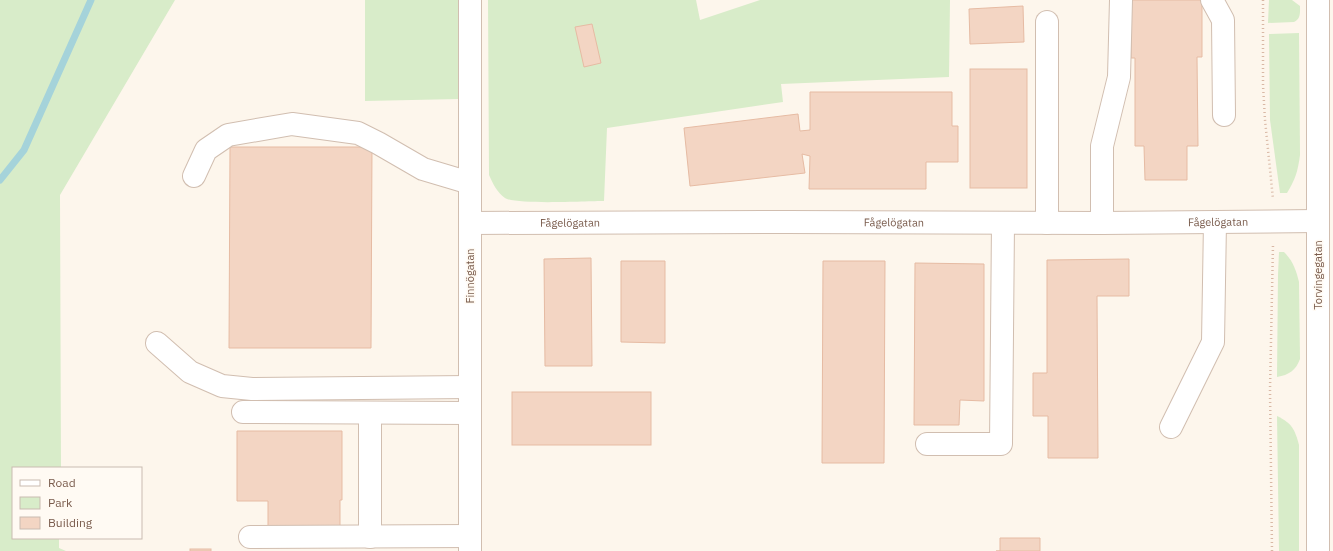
<svg xmlns="http://www.w3.org/2000/svg" width="1333" height="551" font-family="'IBM Plex Sans',sans-serif">
<style>
.green{fill:#d8ecc9}
.lines{fill:none;stroke-linecap:round;stroke-linejoin:round}
.stream{stroke:#a5d3da;stroke-width:7}
.building{fill:#f3d5c3;stroke:#e6bba3}
.minor-casing{stroke:#d1beb0;stroke-width:24}
.path{stroke:#d9b8a5;stroke-width:2.5;stroke-dasharray:1 3;stroke-linecap:butt}
.minor{stroke:#fff;stroke-width:22}
.labels{text-anchor:middle;dominant-baseline:central;stroke-width:3;stroke-linejoin:round;paint-order:stroke}
.street-label{font-size:11px;fill:#7a5c4d;stroke:#fffaf3}
</style>
<rect width="100%" height="100%" fill="#fdf6ec"/>
<!-- green -->
<g class="green">
<path d="M0,0H175L60,195L61,468H13V538H59V548L66,551H0Z"/>
<path d="M365,0H459V99L365,101Z"/>
<path d="M488,0H696L700,20L760,0H950L949,77L781,84L783,102L607,128L604,201C588,201 515,205 505,198C497,192 493,184 489,175Z"/>
<path d="M1269,0H1292L1300,6C1300,12 1301,19 1294,22L1268,23Z"/>
<path d="M1299,33L1300,155C1298,171 1295,180 1287,193H1280L1270,120L1269,34Z"/>
<path d="M1279,252H1284C1293,261 1296,270 1299,282L1300,359C1296,370 1289,375 1277,377L1278,275Z"/>
<path d="M1277,416C1292,423 1295,430 1299,445V551H1279Z"/>
</g>
<g class="lines">
<!-- stream -->
<path class="stream" d="M0,180L24,150L91,0"/>
</g>
<!-- building -->
<g class="building">
<path d="M1131,0H1202V57H1197L1198,146H1187V180H1145L1144,146H1135V58H1131Z"/>
<path d="M1023,6L1024,42L970,44L969,9Z"/>
<path d="M592,24L601,63L584,67L575,27Z"/>
<rect x="970" y="69" width="57" height="119"/>
<path d="M810,92H952V126H958V162H926V189H809L810,156L802,154L805,173L690,186L684,128L798,114L800,131L810,130Z"/>
<path d="M230,147H372L371,348H229Z"/>
<path d="M591,258L592,366H545L544,259Z"/>
<path d="M1129,259V296H1097L1098,458H1048V416H1033V373H1047V260Z"/>
<path d="M621,261H665V343L621,342Z"/>
<path d="M823,261H885L884,463H822Z"/>
<path d="M915,263L984,264V401L960,400L959,425H914Z"/>
<rect x="512" y="392" width="139" height="53"/>
<path d="M237,431H342V500H340V529H268V501H237Z"/>
<path d="M1000,538H1040V551H996H1000Z"/>
<rect x="190" y="549" width="21" height="2"/>
</g>
<g class="lines">
<defs>
<g id="minor">
<path d="M1212,0L1223,20L1224,115"/>
<path d="M194,176L206,150L228,135L292,124L358,133L378,143L423,169L470,183"/>
<path id="s1" d="M470,223L785,222L1102,223L1317,221"/>
<path d="M1047,223V22"/>
<path d="M1102,223V146L1119,77L1121,0"/>
<path d="M157,343L190,372L222,386L252,389L470,387"/>
<path d="M243,412L470,413"/>
<path d="M1171,427L1213,342L1215,222"/>
<path d="M927,444H1001L1003,223"/>
<path d="M250,537L470,536"/>
<path d="M370,537V413"/>
<path d="M470,551V0"/>
<path d="M1318,551V0"/>
</g>
</defs>
<!-- minor casing -->
<use href="#minor" class="minor-casing"/>
<!-- path -->
<g class="path">
<path d="M1263,0V85L1265,120L1273,199"/>
<path d="M1272,551L1270,390L1273,244"/>
</g>
<!-- minor -->
<use href="#minor" class="minor"/>
</g>
<g class="labels">
<!-- street labels -->
<g class="street-label">
<text stroke="none"><textPath href="#s1" startOffset="424">Fågelögatan</textPath></text>
<text stroke="none"><textPath href="#s1" startOffset="748">Fågelögatan</textPath></text>
<text stroke="none"><textPath href="#s1" startOffset="100">Fågelögatan</textPath></text>
<text transform="translate(1318 275) rotate(-90)">Torvingegatan</text>
<text transform="translate(470 276) rotate(-90)">Finnögatan</text>
</g>
</g>
<!-- legend -->
<rect x="12" y="467" width="130" height="72" fill="#fffaf3" stroke="#cabbb1"/>
<rect x="20" y="480" width="20" height="6" fill="#ffffff" stroke="#cabbb1"/>
<text x="48" y="487" font-size="12" fill="#7a5c4d">Road</text>
<rect x="20" y="497" width="20" height="12" fill="#d8ecc9" stroke="#cabbb1"/>
<text x="48" y="507" font-size="12" fill="#7a5c4d">Park</text>
<rect x="20" y="517" width="20" height="12" fill="#f3d5c3" stroke="#cabbb1"/>
<text x="48" y="527" font-size="12" fill="#7a5c4d">Building</text>
</svg>
